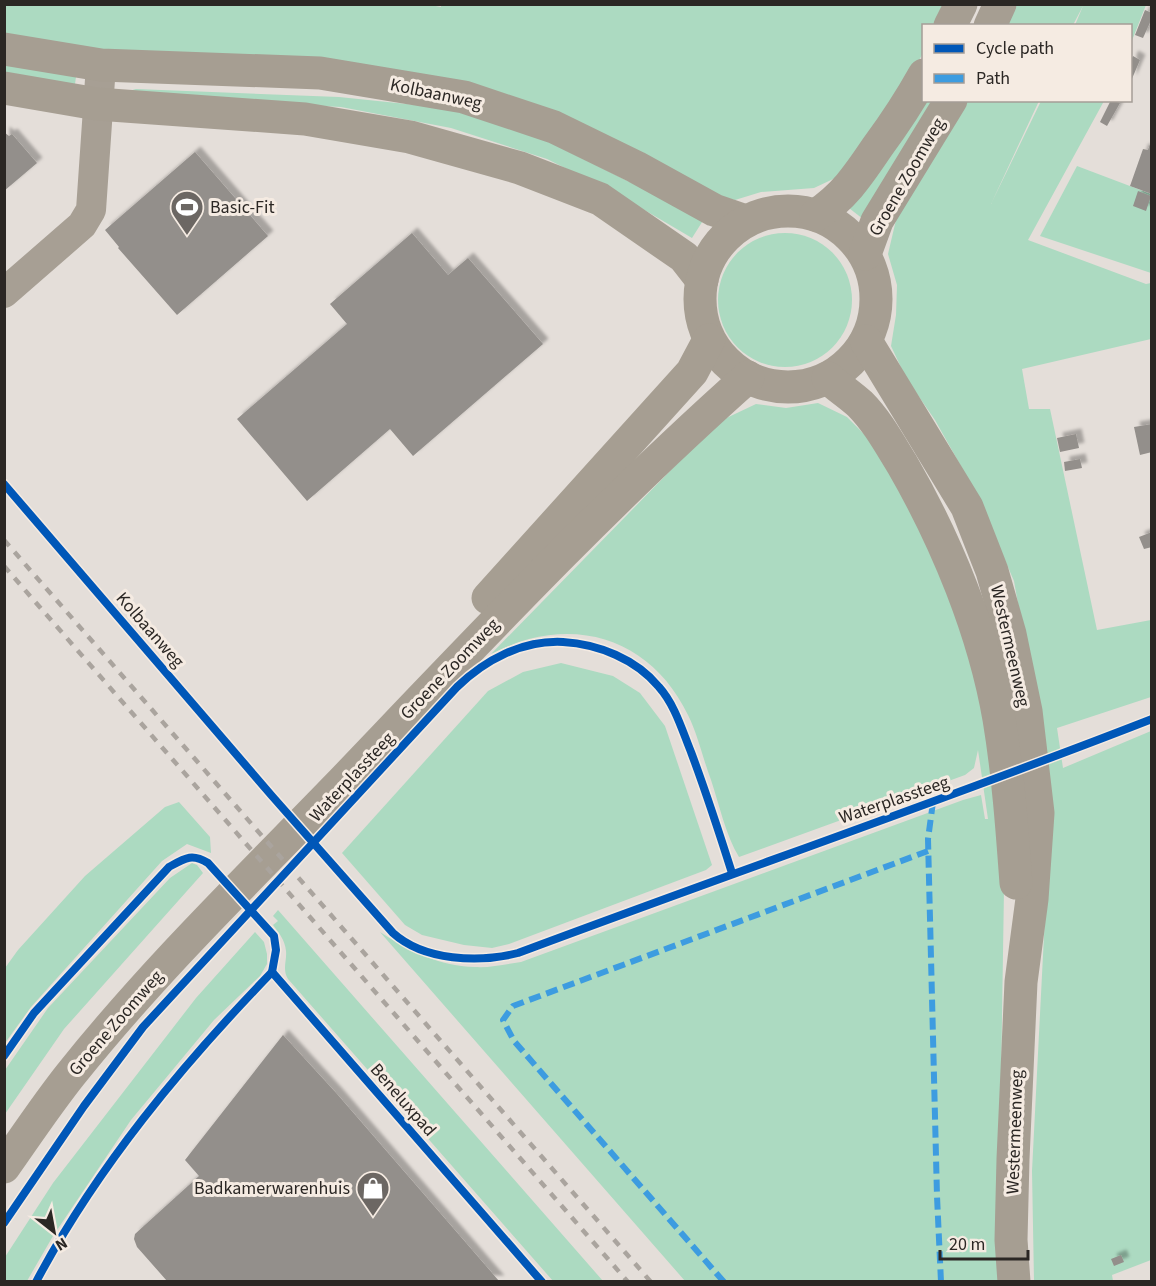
<svg xmlns="http://www.w3.org/2000/svg" width="1156" height="1286" font-family="'Source Sans 3',sans-serif">
<style>
.green{fill:#acdac1}
.building{fill:#938f8b;filter:url(#shadow)}
.lines{fill:none;stroke-linecap:round;stroke-linejoin:round}
.street{stroke:#a79f94;stroke-width:30}
.secondary{stroke:#a69e92;stroke-width:33}
.rail{stroke:#aaa49e;stroke-width:4.5;stroke-dasharray:8 8;stroke-linecap:butt}
.quiet{stroke:#3d9ce0;stroke-width:6;stroke-dasharray:12 6;stroke-linecap:butt}
.cycleway-casing{stroke:#f5ebe2;stroke-width:11}
.cycleway{stroke:#0057b8;stroke-width:8}
.labels{text-anchor:middle;dominant-baseline:central;stroke-width:6;stroke-linejoin:round;paint-order:stroke}
.street-label{font-size:18px;fill:#2b2724;stroke:#f5ebe2}
.poi-label{font-size:18px;fill:#2b2724;stroke:#f5ebe2;text-anchor:start}
</style>
<defs>
<filter id="shadow"><feDropShadow dx="5.5" dy="-5.5" stdDeviation="1.5" flood-color="#0004"/></filter>
</defs>
<rect width="100%" height="100%" fill="#e4ded9"/>
<!-- green -->
<g class="green">
<path d="M425,4L441,7V4L947,5L937,25L924,26L923,53L894,106L846,173L814,188L761,192L735,200L704,193L526,109L82,51L5,37L4,5Z"/>
<path d="M1011,5H1146L1131,43L1130,26L1075,25L1083,6L1073,25L1001,26Z"/>
<path d="M5,57L76,77L75,84L5,79Z"/>
<path d="M136,89L339,97L455,109L505,120L704,219L692,238L619,195L547,159L451,128L341,107L128,96L122,93Z"/>
<path d="M924,100L943,101L863,219L849,208Z"/>
<path d="M963,101H1039L991,204L1041,101H1104L1028,240L1146,284L1151,283V339L1022,369L1029,409H1050L1097,630L1151,620V697L1057,728L1063,768L1151,731V1260L1112,1275L1113,1281H1034L1032,1171L1050,818L1041,734L1014,581L976,493L935,420L906,378L891,346L896,315L897,285L888,254L896,220Z"/>
<path d="M1077,166L1151,194V273L1040,236Z"/>
<circle cx="785" cy="300" r="67"/>
<path d="M818,403L847,417L870,440L924,524L971,640L997,764L1004,889L1000,1146V1281H685L380,932C410,951 438,966 475,967C490,968 506,964 521,962L963,800L981,795L985,819H988L978,750L974,768L965,775L739,857C726,836 719,804 711,780C703,759 698,735 688,715C658,652 598,621 529,639C516,642 503,649 491,654L718,422L756,404L786,408Z"/>
<path d="M561,663L613,676L640,693L665,726L712,865L706,870L509,944L492,948L464,945L422,935L405,925L342,853L488,691L523,672Z"/>
<path d="M179,802L210,837L211,853L187,844L162,861L31,1007L5,1043V968L18,950L85,876L165,807Z"/>
<path d="M192,863L197,865L203,873L64,1029L5,1114V1070L48,1008L170,878Z"/>
<path d="M278,910L603,1281H553L288,979C282,969 287,961 286,951C285,940 279,933 273,925L278,921L273,916Z"/>
<path d="M255,932L264,942L267,954V964L260,976L214,1020L131,1120L53,1236L27,1281H5V1257L53,1183L196,998Z"/>
</g>
<!-- building -->
<g class="building">
<path d="M1145,10L1152,13V18L1143,38L1135,35Z"/>
<path d="M1133,56L1140,60L1131,81V60Z"/>
<path d="M1111,100L1120,103L1107,126L1100,122Z"/>
<path d="M4,132L9,136L12,134L37,163L4,191Z"/>
<path d="M1151,141H1152V194L1130,186L1143,149L1148,150Z"/>
<path d="M195,152L268,236L177,315L118,248L119,247L105,230Z"/>
<path d="M1138,191L1151,196L1146,211L1133,206Z"/>
<path d="M412,233L448,275L468,258L543,344L413,456L390,429L307,501L237,419L347,324L330,304Z"/>
<path d="M1152,424V452L1140,455L1134,427Z"/>
<path d="M1076,434L1079,448L1060,452L1057,438Z"/>
<path d="M1080,459L1082,468L1065,471L1064,462Z"/>
<path d="M1152,532V547L1144,549L1139,537Z"/>
<path d="M283,1035L337,1094L499,1281H167L137,1247L134,1239L135,1234L199,1176L185,1160Z"/>
<path d="M1121,1255L1124,1262L1114,1266L1111,1259Z"/>
</g>
<g class="lines">
<!-- street -->
<path class="street" d="M4,293L82,225L91,210L101,65"/>
<!-- secondary -->
<g class="secondary">
<path d="M950,26L961,4"/>
<path d="M990,26L1000,4"/>
<path d="M4,49L101,65L320,73L464,97L554,127L636,167L714,210L746,221"/>
<path d="M4,88L97,104L305,119L410,137L520,168L600,199L684,257L702,280"/>
<circle cx="788" cy="299" r="88"/>
<path d="M816,215C845,196 859,174 878,146C895,123 910,100 924,75"/>
<path d="M865,254L877,221L951,100"/>
<path d="M866,341L967,507L992,571L1010,634L1026,711L1038,813L1032,899L1021,982L1013,1159L1011,1240L1014,1282"/>
<path d="M828,378C838,387 850,395 860,404C877,421 889,443 902,464C946,540 984,632 999,719C1008,773 1012,828 1016,883"/>
<path d="M488,598L692,372L709,340"/>
<path d="M4,1167C26,1136 47,1104 71,1074C154,970 250,877 342,782C474,644 605,504 748,377"/>
</g>
<!-- rail -->
<g class="rail">
<path d="M4,540L651,1282"/>
<path d="M4,566L628,1282"/>
</g>
<!-- quiet -->
<g class="quiet">
<path d="M933,802L928,839L937,1196L941,1282"/>
<path d="M724,1282L514,1041L503,1020L513,1006L928,851"/>
</g>
<defs>
<g id="cycleway">
<path d="M4,484L272,796L393,933C424,961 479,963 518,953C729,874 942,801 1152,719"/>
<path d="M4,1056L34,1013L169,867C185,858 192,853 208,863L274,936L276,950L272,972L542,1282"/>
<path d="M4,1223L84,1106L143,1027L457,687C485,660 522,640 563,642C598,644 636,659 659,687C675,705 682,730 691,752C706,792 719,832 732,873"/>
<path d="M36,1282C97,1167 182,1065 272,972"/>
</g>
</defs>
<!-- cycleway casing -->
<use href="#cycleway" class="cycleway-casing"/>
<!-- cycleway -->
<use href="#cycleway" class="cycleway"/>
</g>
<!-- icons -->
<defs>
<symbol id="stadium-pin" viewBox="-11 -11 22 30"><path d="M0 17L-7.5 6A9.5 9.5 0 1 1 7.5 6Z" fill="#6c6763" stroke="#f5ebe2"/><path d="M0-5a6.5 5 0 1 0 0 10a6.5 5 0 1 0 0-10ZM-3.5-1.8h7v3.6h-7Z" fill="#fff"/></symbol>
<symbol id="shop-pin" viewBox="-11 -11 22 30"><path d="M0 17L-7.5 6A9.5 9.5 0 1 1 7.5 6Z" fill="#6c6763" stroke="#f5ebe2"/><path d="M-5-2.5h2.3a2.7 3.5 0 0 1 5.4 0H5L5.5 6h-11ZM-1.5-2.5h3a1.5 2.3 0 0 0-3 0Z" fill="#fff"/></symbol>
</defs>
<g fill-rule="evenodd">
<use href="#stadium-pin" x="168" y="188" width="38" height="52"/>
<use href="#shop-pin" x="354" y="1169" width="38" height="52"/>
</g>
<g class="labels">
<!-- street labels -->
<g class="street-label">
<text transform="translate(436 94) rotate(12)">Kolbaanweg</text>
<text transform="translate(907 177) rotate(-60)">Groene Zoomweg</text>
<text transform="translate(150 630) rotate(49)">Kolbaanweg</text>
<text transform="translate(1010 646) rotate(77)">Westermeenweg</text>
<text transform="translate(450 669) rotate(-46)">Groene Zoomweg</text>
<text transform="translate(352 777) rotate(-47)">Waterplassteeg</text>
<text transform="translate(894 800) rotate(-19)">Waterplassteeg</text>
<text transform="translate(116 1023) rotate(-49)">Groene Zoomweg</text>
<text transform="translate(403 1100) rotate(49)">Beneluxpad</text>
<text transform="translate(1015 1132) rotate(-88)">Westermeenweg</text>
</g>
<!-- poi labels -->
<g class="poi-label">
<text x="210" y="207">Basic-Fit</text>
<text x="350" y="1188" text-anchor="end">Badkamerwarenhuis</text>
</g>
</g>
<!-- border -->
<rect width="1156" height="1286" fill="none" stroke="#2b2724" stroke-width="12"/>
<!-- legend -->
<rect x="922" y="24" width="210" height="78" fill="#f5ebe2" stroke="#a49d96" stroke-width="1.5"/>
<rect x="934" y="44" width="30" height="9" fill="#0057b8" stroke="#a49d96" stroke-width="1.5"/>
<text x="976" y="54" font-size="18" fill="#2b2724">Cycle path</text>
<rect x="934" y="74" width="30" height="9" fill="#3d9ce0" stroke="#a49d96" stroke-width="1.5"/>
<text x="976" y="84" font-size="18" fill="#2b2724">Path</text>
<!-- north arrow -->
<g transform="translate(54 1232) rotate(149)" stroke="#f5ebe2" stroke-width="4.5" paint-order="stroke">
<path d="M0-4.5L10 22L0 15L-10 22Z" fill="#2b2724"/>
<text y="-9" font-size="16" font-weight="bold" text-anchor="middle" fill="#2b2724">N</text>
</g>
<!-- scale -->
<path d="M940 1250v9h88v-9" fill="none" stroke="#2b2724" stroke-width="3"/>
<text x="949" y="1250" font-size="18" fill="#2b2724" stroke="#f5ebe2" stroke-width="4.5" paint-order="stroke">20 m</text>
</svg>
